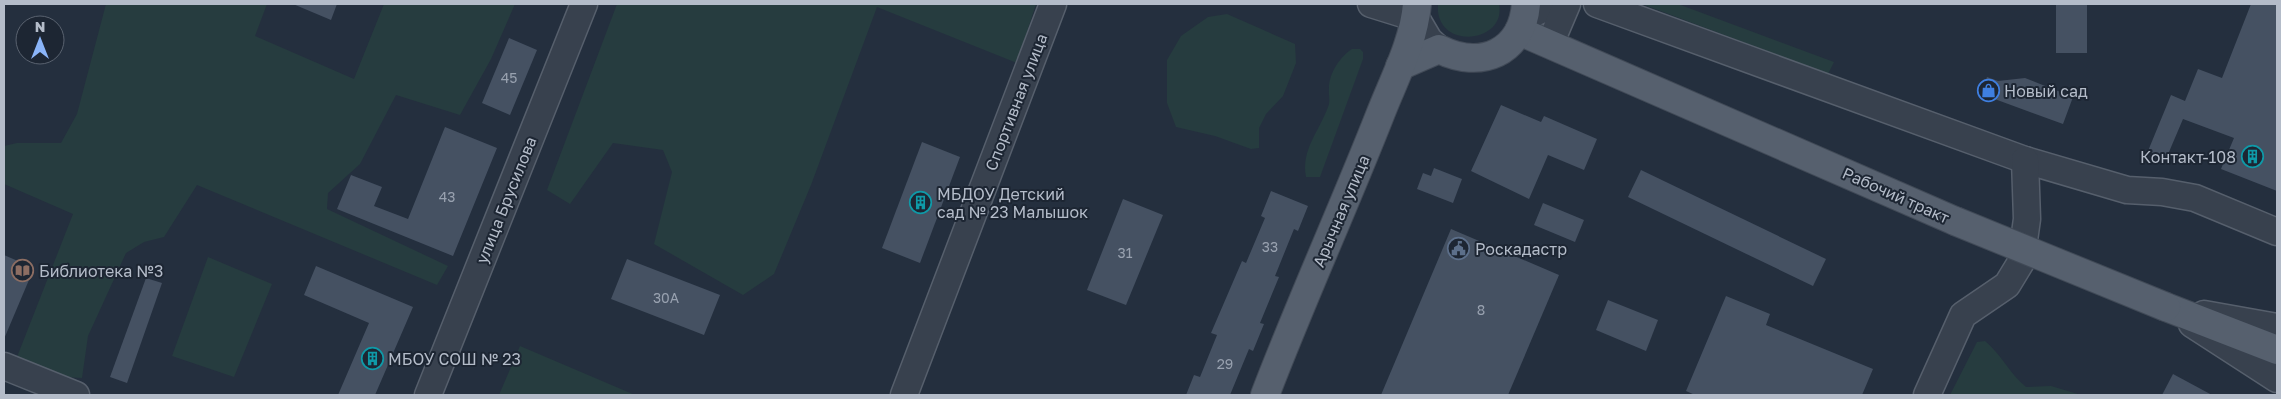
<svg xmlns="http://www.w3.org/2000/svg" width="2281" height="399" font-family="'Golos Text',sans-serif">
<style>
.green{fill:#263c3f}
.building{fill:#455162}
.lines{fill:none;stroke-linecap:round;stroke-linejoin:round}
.minor-casing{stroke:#565f6c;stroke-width:29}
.major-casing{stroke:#414a57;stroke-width:30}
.minor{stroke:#38414e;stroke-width:26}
.major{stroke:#56606e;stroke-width:28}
.major-bridge-casing{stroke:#414a57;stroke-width:30;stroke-linecap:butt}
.major-bridge{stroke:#56606e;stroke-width:28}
.labels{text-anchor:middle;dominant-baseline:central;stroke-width:4;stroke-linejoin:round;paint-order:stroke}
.number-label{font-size:14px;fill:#98a1af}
.poi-label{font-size:16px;fill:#b4bcc9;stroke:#1d2633;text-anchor:start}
.street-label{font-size:16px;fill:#b4bcc9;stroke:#1d2633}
</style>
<rect width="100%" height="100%" fill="#242f3e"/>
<!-- green -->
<g class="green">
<path d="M106,4H267L255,36L354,79L384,4H515L491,59L460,115L396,95L360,164L328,193L327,209L448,266L437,285L197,185L164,237L144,242L126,253L88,336L82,378L65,377L17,357L73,214L4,184V146L17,143H61L77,114Z"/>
<path d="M617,4H1036L1017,63L877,7L811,185L774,274L743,295L654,244L672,172L663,150L613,143L570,204L547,190Z"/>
<path d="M1438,4H1499C1507,44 1434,51 1438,4Z"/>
<path d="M1642,4H1678L1834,62L1828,74Z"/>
<path d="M1227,14L1295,44L1296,63L1283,96L1266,114L1259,128V148L1251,149L1215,136L1176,127L1167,103V60L1181,36L1208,17Z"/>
<path d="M1352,49H1360L1363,52V59L1320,177H1306C1301,149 1319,132 1328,107C1331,101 1328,94 1329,88C1329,73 1340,57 1352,49Z"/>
<path d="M208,257L272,284L234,377L172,356Z"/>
<path d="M1985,341C2002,355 2009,373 2026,387L2051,386L2081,395H1950L1977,342Z"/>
<path d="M520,346L635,395H499Z"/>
</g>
<!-- building -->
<g class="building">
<path d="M293,4H337L331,20Z"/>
<rect x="2056" y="4" width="31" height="49"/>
<path d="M2251,4H2277V191L2221,169L2234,138L2183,119L2166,159L2148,151L2171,95L2185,101L2198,69L2222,78Z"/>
<path d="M509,38L537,50L510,115L482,103Z"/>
<path d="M1987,77L1998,81L2025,78L2073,97L2063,124L1981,94Z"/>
<path d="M1501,105L1541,122L1544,116L1597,139L1584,170L1548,155L1529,199L1471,171Z"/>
<path d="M445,127L497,148L453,256L337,209L351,175L382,187L374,206L408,219Z"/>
<path d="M922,142L960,157L920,263L882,248Z"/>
<path d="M1434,168L1462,179L1453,203L1417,189L1423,173L1431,176Z"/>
<path d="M1641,170L1826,259L1813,286L1628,197Z"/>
<path d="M1271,191L1308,206L1298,231L1294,229L1275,276L1279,277L1260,323L1264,324L1253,351L1249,349L1230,395H1186L1194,375L1200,377L1217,335L1211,333L1242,261L1246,263L1265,218L1261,216Z"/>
<path d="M1123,199L1163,215L1126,305L1087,290Z"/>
<path d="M1543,203L1584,220L1575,242L1534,225Z"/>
<path d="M1451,229L1559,275L1508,395H1381Z"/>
<path d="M4,255L34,268L4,339Z"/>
<path d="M627,259L720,295L704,335L611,299Z"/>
<path d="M316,266L413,307L375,395H338L369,323L304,295Z"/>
<path d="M146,278L162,283L127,383L110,377Z"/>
<path d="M1726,296L1770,314L1766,325L1873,369L1862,395H1695L1686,391Z"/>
<path d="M1608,300L1658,320L1646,351L1596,330Z"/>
<path d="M2173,374L2212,395H2162Z"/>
</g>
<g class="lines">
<defs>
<g id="minor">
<path d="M1371,4L1416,18L1429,40L1439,49"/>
<path d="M1597,4L2025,160L2127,190L2162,192L2195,198L2277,232"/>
<path d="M1524,18L1553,4"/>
<path d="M1550,44L1567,4"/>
<path d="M2204,314L2277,327"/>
<path d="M2192,324L2277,379"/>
<path d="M4,366L76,395"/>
<path d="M428,395L584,4"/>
<path d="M904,395L1053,4"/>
<path d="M1927,395L1963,315L2007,285L2021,262L2027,219L2025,160"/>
</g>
<g id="major">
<path d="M1519,31L1955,221"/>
<path d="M1400,66L1439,49C1481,70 1522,53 1526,4"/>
<path d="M2166,307L2277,350"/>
<path d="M1265,395C1301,301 1343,209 1380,115C1394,79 1414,42 1417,4"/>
</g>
</defs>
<!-- minor casing -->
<use href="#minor" class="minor-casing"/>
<!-- major casing -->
<use href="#major" class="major-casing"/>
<!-- minor -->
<use href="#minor" class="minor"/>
<!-- major -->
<use href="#major" class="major"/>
<defs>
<path id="major-bridge" d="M1955,221L2166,307"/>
</defs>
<!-- major-bridge casing -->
<use href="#major-bridge" class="major-bridge-casing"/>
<!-- major-bridge -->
<use href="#major-bridge" class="major-bridge"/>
</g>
<!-- icons -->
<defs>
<symbol id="shop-ring" viewBox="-11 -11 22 22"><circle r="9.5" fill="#1d2633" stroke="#3f7fe0" stroke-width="1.5"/><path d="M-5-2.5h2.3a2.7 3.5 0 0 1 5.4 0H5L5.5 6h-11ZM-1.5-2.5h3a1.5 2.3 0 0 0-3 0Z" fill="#3f7fe0"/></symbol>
<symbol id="building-ring" viewBox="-11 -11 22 22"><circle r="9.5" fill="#1d2633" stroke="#0f9aa8" stroke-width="1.5"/><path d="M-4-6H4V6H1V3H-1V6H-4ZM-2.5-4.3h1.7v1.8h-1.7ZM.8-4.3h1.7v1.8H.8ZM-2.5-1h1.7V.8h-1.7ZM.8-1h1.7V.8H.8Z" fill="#0f9aa8"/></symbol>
<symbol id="civic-ring" viewBox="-11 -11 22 22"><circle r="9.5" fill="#1d2633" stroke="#5c6f8a" stroke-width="1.5"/><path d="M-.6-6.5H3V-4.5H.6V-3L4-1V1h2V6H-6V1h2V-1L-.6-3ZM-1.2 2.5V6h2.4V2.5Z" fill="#5c6f8a"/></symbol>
<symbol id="library-ring" viewBox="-11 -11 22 22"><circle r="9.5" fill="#1d2633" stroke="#8d6e63" stroke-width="1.5"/><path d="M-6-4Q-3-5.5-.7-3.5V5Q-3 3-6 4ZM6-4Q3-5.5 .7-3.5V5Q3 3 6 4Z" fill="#8d6e63"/></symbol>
</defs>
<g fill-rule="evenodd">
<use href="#shop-ring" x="1976" y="78" width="25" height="25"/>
<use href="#building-ring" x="2240" y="144" width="25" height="25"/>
<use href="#building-ring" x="908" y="190" width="25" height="25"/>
<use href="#civic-ring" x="1446" y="236" width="25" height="25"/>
<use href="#library-ring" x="10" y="258" width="25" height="25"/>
<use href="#building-ring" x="360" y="346" width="25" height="25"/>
</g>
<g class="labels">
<!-- number labels -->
<g class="number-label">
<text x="509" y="77">45</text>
<text x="447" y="196">43</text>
<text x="1270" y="246">33</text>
<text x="1125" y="252">31</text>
<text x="666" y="297">30А</text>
<text x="1481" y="309">8</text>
<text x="1225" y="363">29</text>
</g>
<!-- poi labels -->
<g class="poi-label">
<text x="2004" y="91">Новый сад</text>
<text x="2236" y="157" text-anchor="end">Контакт-108</text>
<text x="937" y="194">МБДОУ Детский<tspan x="937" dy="18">сад № 23 Малышок</tspan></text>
<text x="1475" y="249">Роскадастр</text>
<text x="39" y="271">Библиотека №3</text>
<text x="388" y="359">МБОУ СОШ № 23</text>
</g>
<!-- street labels -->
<g class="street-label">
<text transform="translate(1016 102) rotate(-69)">Спортивная улица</text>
<text transform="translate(1896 195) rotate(24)">Рабочий тракт</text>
<text transform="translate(506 200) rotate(-68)">улица Брусилова</text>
<text transform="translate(1341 211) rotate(-67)">Арычная улица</text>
</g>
</g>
<!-- border -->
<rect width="2281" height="399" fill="none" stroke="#b4bcc9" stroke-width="10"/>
<!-- north arrow -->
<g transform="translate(40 40)"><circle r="24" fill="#1d2633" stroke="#59626f"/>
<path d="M0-4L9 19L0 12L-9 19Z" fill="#8ab4f8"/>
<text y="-8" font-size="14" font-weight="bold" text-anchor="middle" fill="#b4bcc9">N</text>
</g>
</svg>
